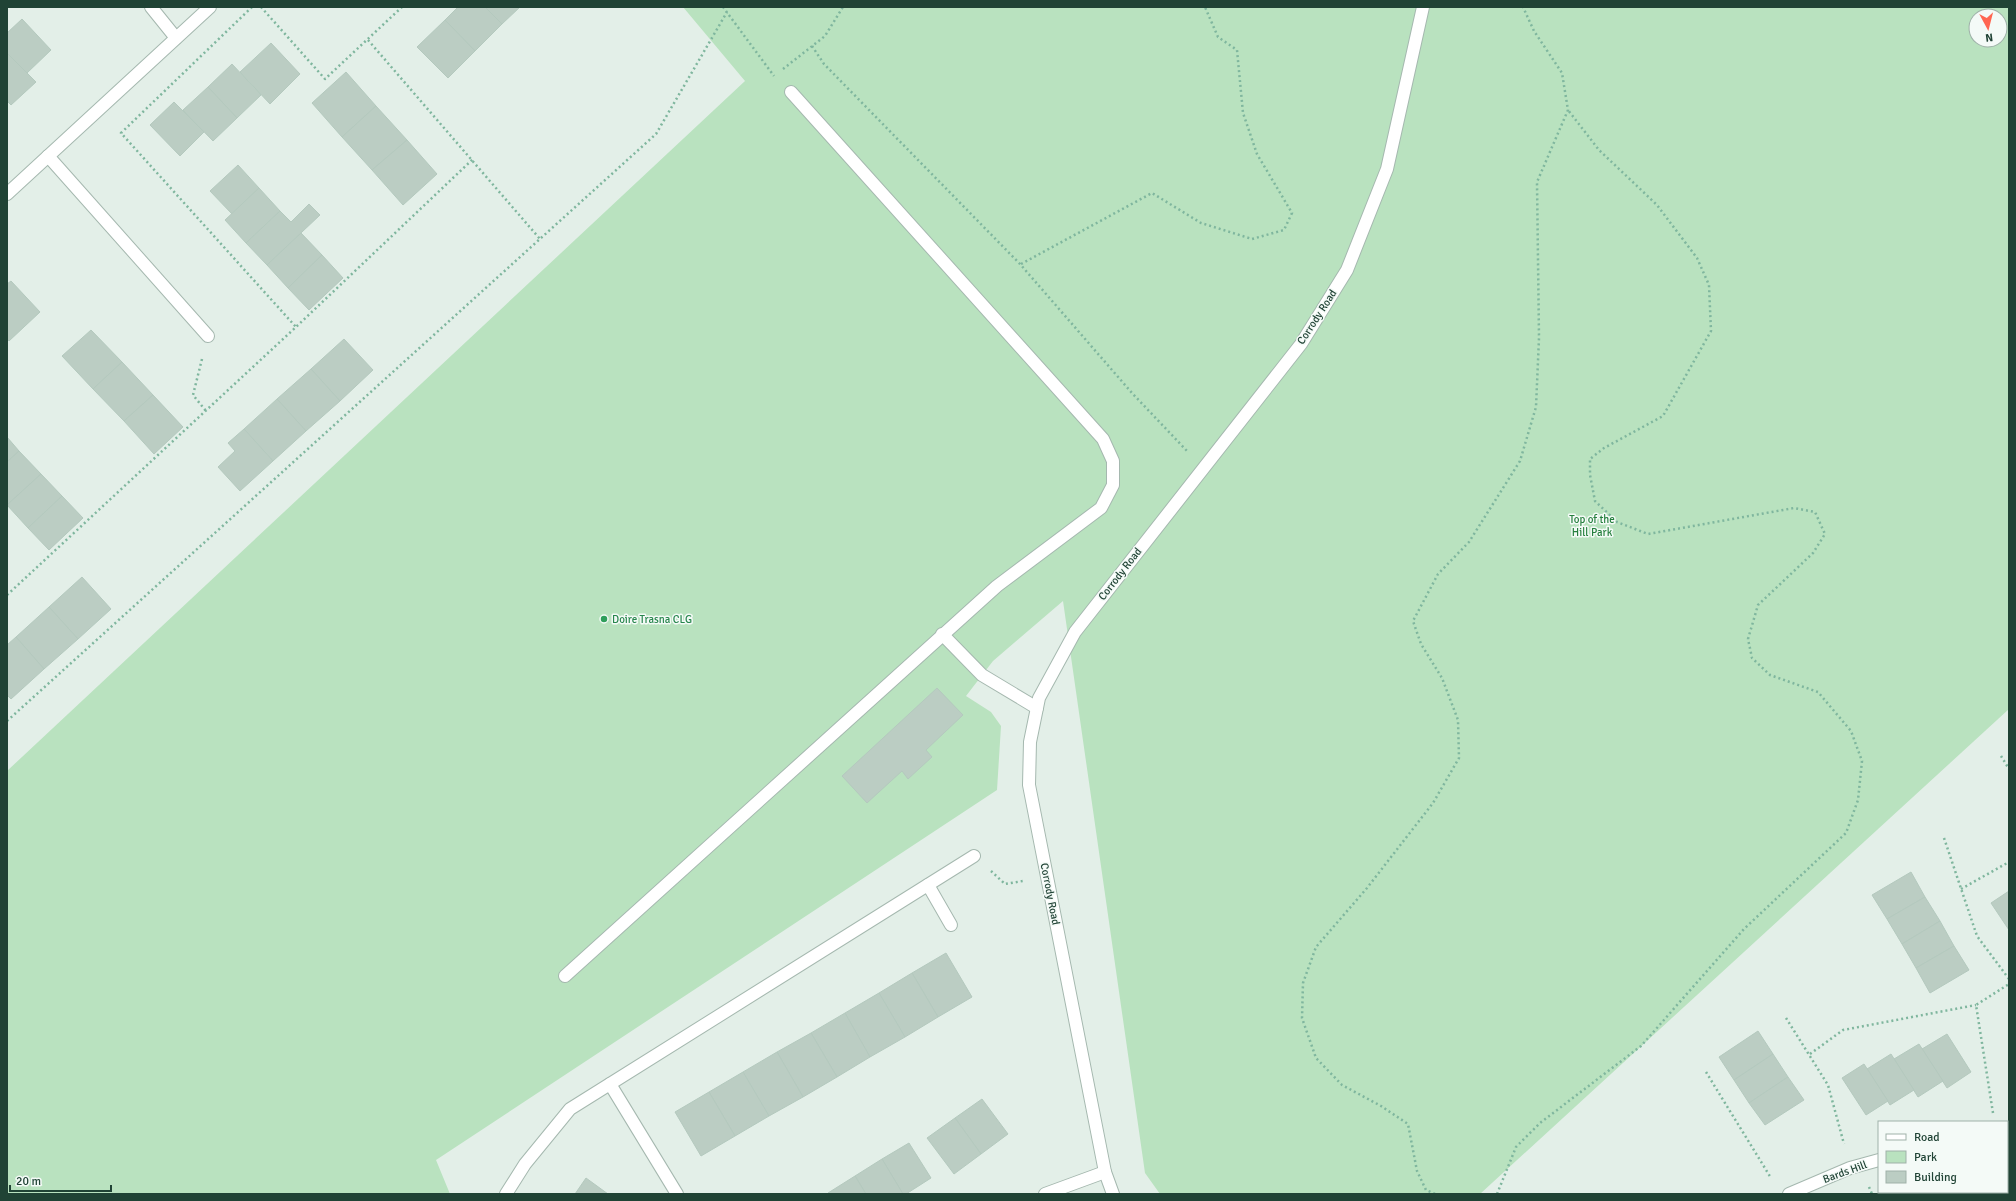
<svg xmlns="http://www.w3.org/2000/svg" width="2016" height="1201" font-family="Signika,sans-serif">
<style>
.green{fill:#b9e2bf;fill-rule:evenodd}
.building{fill:#bbcdc3;stroke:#b4c9be}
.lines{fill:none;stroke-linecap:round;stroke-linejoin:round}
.minor-casing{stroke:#a5b8af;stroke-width:14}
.path{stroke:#7fb69e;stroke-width:2.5;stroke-dasharray:2 3;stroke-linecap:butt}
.minor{stroke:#fff;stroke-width:12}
.leisure-dot{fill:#2e9e5b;stroke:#f4faf7;stroke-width:1.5}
.labels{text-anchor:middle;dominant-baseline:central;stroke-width:3;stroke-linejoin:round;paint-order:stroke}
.street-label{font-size:11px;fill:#204335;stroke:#f4faf7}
.park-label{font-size:11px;fill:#257f3d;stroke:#f4faf7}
.leisure-label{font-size:11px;fill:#27864d;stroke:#f4faf7;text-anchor:start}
</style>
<rect width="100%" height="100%" fill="#e3efe8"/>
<!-- green -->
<path class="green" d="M683,7H2009V709L1480,1194H1160L1145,1173L1063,601L993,661L966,696L991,712L1001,726L997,790L436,1160L450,1194H7V771L745,81ZM1976,16H2000V40H1976Z"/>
<!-- building -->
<g class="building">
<path d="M458,7H485L502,24L475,51L445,20Z"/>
<path d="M485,7H520L502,24Z"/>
<path d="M22,19L51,50L27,73L7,53V33Z"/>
<path d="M445,20L475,51L448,78L417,47Z"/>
<path d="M271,43L300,74L270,104L240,72Z"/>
<path d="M7,53L36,82L11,105L7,101Z"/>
<path d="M232,64L261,95L237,118L208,87Z"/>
<path d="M346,72L376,106L342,137L312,103Z"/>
<path d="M208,87L237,118L213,141L183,110Z"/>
<path d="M174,102L204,132L180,156L150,125Z"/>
<path d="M376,106L407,140L372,170L342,137Z"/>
<path d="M407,140L437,174L403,205L372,170Z"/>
<path d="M238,165L259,188L232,214L210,191Z"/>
<path d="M259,188L280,211L246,243L225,220Z"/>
<path d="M309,204L320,215L267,265L246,243L280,211L291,222Z"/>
<path d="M301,233L322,255L288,288L267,265Z"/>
<path d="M322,255L343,278L309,310L288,288Z"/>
<path d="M11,281L40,312L9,341L7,339V284Z"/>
<path d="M91,330L122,362L93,389L62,356Z"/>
<path d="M344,339L373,370L340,401L311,369Z"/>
<path d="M122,362L153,395L124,421L93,389Z"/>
<path d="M311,369L340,401L306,431L277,399Z"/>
<path d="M153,395L183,427L154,454L124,421Z"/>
<path d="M277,399L306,431L273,461L244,429Z"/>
<path d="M244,429L273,461L240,491L218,467L235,451L228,443Z"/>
<path d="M7,437L19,451L7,462Z"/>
<path d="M19,451L41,474L7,505V462Z"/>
<path d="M41,474L62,496L28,528L7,505Z"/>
<path d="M62,496L83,518L49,550L28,528Z"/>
<path d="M82,577L111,609L78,639L49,607Z"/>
<path d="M49,607L78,639L44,669L16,637Z"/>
<path d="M16,637L44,669L11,699L7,695V645Z"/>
<path d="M937,688L963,715L926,750L932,757L908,779L902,771L867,803L842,776Z"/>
<path d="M1911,872L1925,897L1887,919L1872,895Z"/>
<path d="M2009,891V930L1991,903Z"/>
<path d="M1925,897L1940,921L1902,944L1887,919Z"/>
<path d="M1940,921L1954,946L1916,968L1902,944Z"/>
<path d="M1954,946L1969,970L1930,993L1916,968Z"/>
<path d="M946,953L972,997L938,1017L912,973Z"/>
<path d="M912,973L938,1017L905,1037L879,993Z"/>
<path d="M879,993L905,1037L870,1057L845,1013Z"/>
<path d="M845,1013L870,1057L837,1077L811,1033Z"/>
<path d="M1758,1031L1773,1054L1734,1080L1719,1057Z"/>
<path d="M811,1033L837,1077L803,1097L777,1052Z"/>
<path d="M1947,1034L1971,1072L1947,1088L1922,1049Z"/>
<path d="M1919,1044L1943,1081L1918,1097L1894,1059Z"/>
<path d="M777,1052L803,1097L769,1116L743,1072Z"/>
<path d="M1773,1054L1788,1077L1749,1103L1734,1080Z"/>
<path d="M1891,1054L1914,1090L1890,1105L1867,1069Z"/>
<path d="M1864,1064L1888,1101L1866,1115L1842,1078Z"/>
<path d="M743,1072L769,1116L735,1136L709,1092Z"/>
<path d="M1788,1077L1804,1100L1765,1125L1749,1103Z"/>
<path d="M709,1092L735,1136L701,1156L675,1112Z"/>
<path d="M982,1099L1008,1134L981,1154L955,1118Z"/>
<path d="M955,1118L981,1154L954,1174L927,1138Z"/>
<path d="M909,1143L931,1178L906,1194H903L882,1159Z"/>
<path d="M882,1159L903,1194H866L855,1176Z"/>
<path d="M855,1176L866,1194H828V1193Z"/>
<path d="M586,1178L608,1194H575Z"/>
</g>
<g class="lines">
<defs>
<g id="minor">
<path d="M151,7L176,38"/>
<path d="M48,156L208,336"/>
<path d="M7,194L210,7"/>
<path d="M942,634L982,675L1037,708"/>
<path d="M928,885L951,925"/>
<path d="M565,976L997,586L1101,508L1113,485V461L1103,439L791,92"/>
<path d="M610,1084L677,1194"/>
<path d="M2007,1132H2009"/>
<path d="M506,1194L525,1164L570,1109L974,856"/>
<path d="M1045,1194L1105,1172"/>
<path d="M1113,1194L1105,1172L1029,785L1030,742L1039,698L1075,632L1301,344L1347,270L1387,169L1423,7"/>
<path d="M1789,1194L1850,1168L1879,1160"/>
</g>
</defs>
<!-- minor casing -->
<use href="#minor" class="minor-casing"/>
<!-- path -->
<g class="path">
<path d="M252,7L121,133L296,327"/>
<path d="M261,7L325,79L402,7"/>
<path d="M723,7L774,76"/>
<path d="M368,40L540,239"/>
<path d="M812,46L824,64L1020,264L1132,393L1187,451"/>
<path d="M783,69L825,36L843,7"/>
<path d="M1021,264L1152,193L1201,223L1252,239L1284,230L1292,213L1257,154L1243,113L1237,50L1218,37L1205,7"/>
<path d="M202,359L193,395L206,411"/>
<path d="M7,595L296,327L473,159"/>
<path d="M7,721L656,134L727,12"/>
<path d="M2001,756L2009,769"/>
<path d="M1944,838L1977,936L2009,979"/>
<path d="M991,871L1005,884L1023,881"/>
<path d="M1961,889L2009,862"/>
<path d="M1786,1018L1828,1085L1844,1144"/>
<path d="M1810,1054L1843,1030L1976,1005"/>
<path d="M1706,1072L1771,1178"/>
<path d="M1993,1113L1976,1005L2009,984"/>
<path d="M1869,1187L1872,1194"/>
<path d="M1435,1194L1426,1190L1417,1171L1408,1124L1381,1106L1342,1085L1316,1058L1302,1018L1303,983L1316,947L1367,888L1433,803L1459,758L1458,720L1442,678L1421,644L1413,621L1438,574L1469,542L1520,461L1536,407L1539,338L1537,182L1568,110L1562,73L1534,31L1523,7"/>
<path d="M1497,1194L1516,1147L1540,1123L1641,1046L1744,929L1846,833L1858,800L1862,761L1851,731L1818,692L1770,675L1752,658L1748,639L1758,605L1813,553L1825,534L1815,512L1794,508L1648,534L1617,522L1595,501L1590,475V459L1604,448L1663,416L1711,331L1709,285L1697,258L1657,205L1599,150L1568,110"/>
</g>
<!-- minor -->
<use href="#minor" class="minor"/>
</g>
<!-- markers -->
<circle class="leisure-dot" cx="604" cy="619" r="4"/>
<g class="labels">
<!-- street labels -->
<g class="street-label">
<text transform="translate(1317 317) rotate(-57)">Corrody Road</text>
<text transform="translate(1120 574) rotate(-52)">Corrody Road</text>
<text transform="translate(1050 894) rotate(79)">Corrody Road</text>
<text transform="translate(1845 1172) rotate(-20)">Bards Hill</text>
</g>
<!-- park labels -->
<g class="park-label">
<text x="1592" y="519">Top of the<tspan x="1592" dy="13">Hill Park</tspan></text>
</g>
<!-- leisure labels -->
<g class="leisure-label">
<text x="612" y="619">Doire Trasna CLG</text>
</g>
</g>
<!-- border -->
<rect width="2016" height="1201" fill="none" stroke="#204335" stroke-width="16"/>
<!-- legend -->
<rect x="1878" y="1121" width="130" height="72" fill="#f4faf7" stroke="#9fb1a9"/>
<rect x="1886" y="1134" width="20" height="6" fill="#ffffff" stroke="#9fb1a9"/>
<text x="1914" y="1141" font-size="12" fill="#204335">Road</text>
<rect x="1886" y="1151" width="20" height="12" fill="#b9e2bf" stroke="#9fb1a9"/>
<text x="1914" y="1161" font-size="12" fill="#204335">Park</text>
<rect x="1886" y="1171" width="20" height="12" fill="#bbcdc3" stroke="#9fb1a9"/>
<text x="1914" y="1181" font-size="12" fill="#204335">Building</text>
<!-- north arrow -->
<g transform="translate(1988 28) rotate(173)"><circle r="19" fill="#f4faf7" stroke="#9fb1a9"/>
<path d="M0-3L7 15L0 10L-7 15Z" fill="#ff6651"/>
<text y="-6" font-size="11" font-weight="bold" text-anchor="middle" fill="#204335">N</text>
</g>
<!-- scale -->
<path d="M10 1185v6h101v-6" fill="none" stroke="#204335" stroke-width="2"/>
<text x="16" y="1185" font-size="12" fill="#204335" stroke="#f4faf7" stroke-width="3" paint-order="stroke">20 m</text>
</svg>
